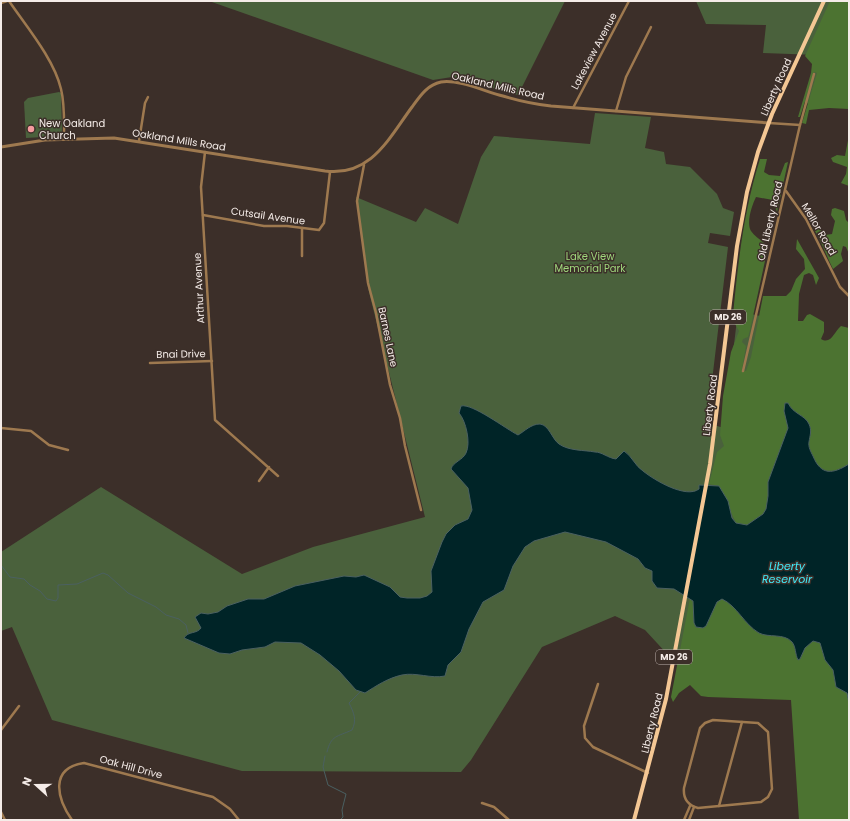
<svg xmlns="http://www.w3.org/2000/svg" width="850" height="821" font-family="Poppins,sans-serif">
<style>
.green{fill:#4a613c}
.forest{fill:#4c7331}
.water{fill:#002427;stroke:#4a6061}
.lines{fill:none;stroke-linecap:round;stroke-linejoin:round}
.stream{stroke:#4a6061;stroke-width:1}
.minor{stroke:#9e794f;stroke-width:2.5}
.tertiary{stroke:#9e794f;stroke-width:3}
.primary{stroke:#f4c794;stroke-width:4}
.poi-dot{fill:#f59b9e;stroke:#3c2f29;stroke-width:1.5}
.labels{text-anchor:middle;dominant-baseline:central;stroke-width:3;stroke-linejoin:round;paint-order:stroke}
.shield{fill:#3c2f29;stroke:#beb3af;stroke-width:1}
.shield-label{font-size:9px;font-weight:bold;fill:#f5ece8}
.street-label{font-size:10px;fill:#f5ece8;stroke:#3c2f29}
.poi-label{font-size:10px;fill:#f5ece8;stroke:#3c2f29;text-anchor:start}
.park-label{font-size:10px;fill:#9fd77c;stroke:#3c2f29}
.water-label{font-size:11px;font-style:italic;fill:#3febf9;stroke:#3c2f29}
</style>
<rect width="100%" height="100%" fill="#3c2f29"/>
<!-- green -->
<g class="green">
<path d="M209,1H565L518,95L452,77L433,80Z"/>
<path d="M696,1H849L809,104L803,102L818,55L763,53L766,25L706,24Z"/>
<path d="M59,92L61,93L62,132L59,136L26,138L24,102L28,98Z"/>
<path d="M595,113L651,117L645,148L664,152L666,164L690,167L717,194L723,208L734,212L730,236L710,233L708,243L728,247L707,423L724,428L738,311L760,316V335L844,351L849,336V820L795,695L681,669L645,630L615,616L542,647L471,760L461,772L242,771L52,720L12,627L1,631V552L101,487L242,574L313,547L425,517L368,288L356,197L416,222L425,208L458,224L481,157L494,136L590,144Z"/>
</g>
<!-- forest -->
<g class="forest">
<path d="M830,1H849V109L829,108L809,110L806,124L802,123L817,73L814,72L800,117H798L811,73L812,64L805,56Z"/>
<path d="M849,135V186L841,183L846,174L847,167L833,162L831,158L837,155L845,156Z"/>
<path d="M760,159H767L764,172L769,175L780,176L785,163L788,162L777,212L773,200L756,197C752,205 746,223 751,231C755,237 763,241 768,247L750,330L748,337L743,339L742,342L746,346L742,370L746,371L751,357L763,296H786L791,291L796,279L805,269L804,259L796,249L797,239L819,278L816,285L813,275L809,273L804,275L799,294L798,321H803L807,315L810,314L824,322V332L821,339C831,345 834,332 841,326L849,328V464C811,488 809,443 802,416L795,413L788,403L784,411L788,428L768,482V496L766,509L763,514L747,525L736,523L719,486L709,484L717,452L724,446L720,435L723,396L731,352L739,331L734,322L733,315C738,262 744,210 760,159Z"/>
<path d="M835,208L844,211L846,220L849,223V254L846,247L843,246L841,254L843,261L833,269C827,257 822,243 815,231L819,228L825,235L832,234L835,221L831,215L832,209Z"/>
<path d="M690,598L693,601L694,623L696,627L706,626L717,601L722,599C737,606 744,624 759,633C769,638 784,633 792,642C796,647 795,654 798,660L800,659L805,648L813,641L820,643L825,660L833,670L836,687L847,693L849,704V820H799L791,700L708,697L701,696L690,685L679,693L673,702L671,697Z"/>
</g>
<!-- water -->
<path class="water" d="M785,403H788C793,414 805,415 809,424C812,431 810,435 809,442C808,447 811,452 813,456C821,476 833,474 849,464V704L847,693L836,687L833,670L825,660L820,643L813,641L805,648L800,659L798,660C795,654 796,647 792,642C784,633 769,638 759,633C744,624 737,606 722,599L717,602L706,626L703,628L696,627L694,623L693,601L674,589L657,588L652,581V571L645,568L638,559L606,542L565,532L534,541L525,547L513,566L504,590L483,602L469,629L461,652L448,665L445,676C431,679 416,672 402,675C388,678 376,686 365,693L356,690L339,671L320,655L301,643L275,642L265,647L242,650L230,654L219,653L184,638C188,631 197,634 201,628L195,617L201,613L208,614L218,612L227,606L248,599H264L295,586L344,576L356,577L364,575L390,587L400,597L407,598H420L427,596L432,592L431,571L442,542L446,534L455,525L468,519L472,510L468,488L451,469C453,462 463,460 466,453C471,443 466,421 459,413L461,406C472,403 506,429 518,435C525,431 531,424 540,424C549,425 552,439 559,444C569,451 584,450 595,452C602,452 608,458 616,459L624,451C632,456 635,466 643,471C654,480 686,499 699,489V485L719,486L728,501L732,518L736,523L747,525L763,514L766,509L768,496V482L788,428L784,411Z"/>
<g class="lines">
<!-- stream -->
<g class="stream">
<path d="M1,565L10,577L24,579L30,585L40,591L47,599L56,601L58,598V585L77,584L103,573L108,575L128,593L156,607L166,615L179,619L186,625L188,633"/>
<path d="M327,752C331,735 337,737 352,730C357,720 354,713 349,703L360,692"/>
<path d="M325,756L323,767L328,785L346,794L342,810L343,817L340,820"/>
</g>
<!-- minor -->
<g class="minor">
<path d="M9,1C26,26 54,59 61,89C65,105 64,122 64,139"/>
<path d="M1,3L7,1"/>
<path d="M573,108L629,1"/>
<path d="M616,111L626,77L651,27"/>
<path d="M769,123L800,125"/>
<path d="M139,141L145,103L148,97"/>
<path d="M205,152L201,187L215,420L278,476"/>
<path d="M364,165L357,201L368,283L376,313L390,385L400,418L405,446L421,510"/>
<path d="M786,191L806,219L840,287L849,296"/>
<path d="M203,215L264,226H287L319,230L324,223L330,172"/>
<path d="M302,228V256"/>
<path d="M150,363L212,361"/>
<path d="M743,371L800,125L814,74"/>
<path d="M1,428L31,431L49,445L68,450"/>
<path d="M259,481L269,467"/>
<path d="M598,684L584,726L585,738L593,747L648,773"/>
<path d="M713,720L758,723L768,732L772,789L768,797L761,802L698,808C687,805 683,798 684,788L700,728L705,723Z"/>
<path d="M1,730L19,706"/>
<path d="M482,803L494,807L509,820"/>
<path d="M719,806L742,722"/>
<path d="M1,812L5,820"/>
<path d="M72,820C57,799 49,768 84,763L213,797L230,809L239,820"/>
<path d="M684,820L690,806"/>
<path d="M689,820L694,807"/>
</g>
<!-- tertiary -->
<path class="tertiary" d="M1,147L45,140L114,138L325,171C371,177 389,138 412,107C420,96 427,85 441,82C459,79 486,92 503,96C519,101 534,104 551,106L769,123"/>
<!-- primary -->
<path class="primary" d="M634,820L666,699L710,464L737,246L747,192L758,152L772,114L824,1"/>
</g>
<!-- markers -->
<circle class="poi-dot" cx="31" cy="129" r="4"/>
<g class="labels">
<!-- shield labels -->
<g class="shield">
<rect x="710" y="310" width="36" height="14" rx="3"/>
<rect x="656" y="650" width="36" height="14" rx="3"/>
</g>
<g class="shield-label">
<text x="728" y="317">MD 26</text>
<text x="674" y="657">MD 26</text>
</g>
<!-- street labels -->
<g class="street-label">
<text transform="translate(594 51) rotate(-62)">Lakeview Avenue</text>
<text transform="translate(498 86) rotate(13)">Oakland Mills Road</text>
<text transform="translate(776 87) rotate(-66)">Liberty Road</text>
<text transform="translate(179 140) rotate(9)">Oakland Mills Road</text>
<text transform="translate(268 216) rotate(8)">Cutsail Avenue</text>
<text transform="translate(770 221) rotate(-77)">Old Liberty Road</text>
<text transform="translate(819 229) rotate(60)">Mellor Road</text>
<text transform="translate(199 288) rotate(-93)">Arthur Avenue</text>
<text transform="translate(388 337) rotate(78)">Barnes Lane</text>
<text transform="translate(181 354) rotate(-1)">Bnai Drive</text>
<text transform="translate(710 405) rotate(-83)">Liberty Road</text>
<text transform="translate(652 723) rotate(-76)">Liberty Road</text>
<text transform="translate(131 767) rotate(15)">Oak Hill Drive</text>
</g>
<!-- poi labels -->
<g class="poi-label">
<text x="39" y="123">New Oakland<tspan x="39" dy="12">Church</tspan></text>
</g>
<!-- park labels -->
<g class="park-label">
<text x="590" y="256">Lake View<tspan x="590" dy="12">Memorial Park</tspan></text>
</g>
<!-- water labels -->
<g class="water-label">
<text x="787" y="566">Liberty<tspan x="787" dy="13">Reservoir</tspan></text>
</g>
</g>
<!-- border -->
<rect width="850" height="821" fill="none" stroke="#f5ece8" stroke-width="4"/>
<!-- north arrow -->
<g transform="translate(36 785) rotate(291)" stroke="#3c2f29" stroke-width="3" paint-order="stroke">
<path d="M0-3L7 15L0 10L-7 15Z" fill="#f5ece8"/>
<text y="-6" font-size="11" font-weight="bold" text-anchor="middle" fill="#f5ece8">N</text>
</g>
</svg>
